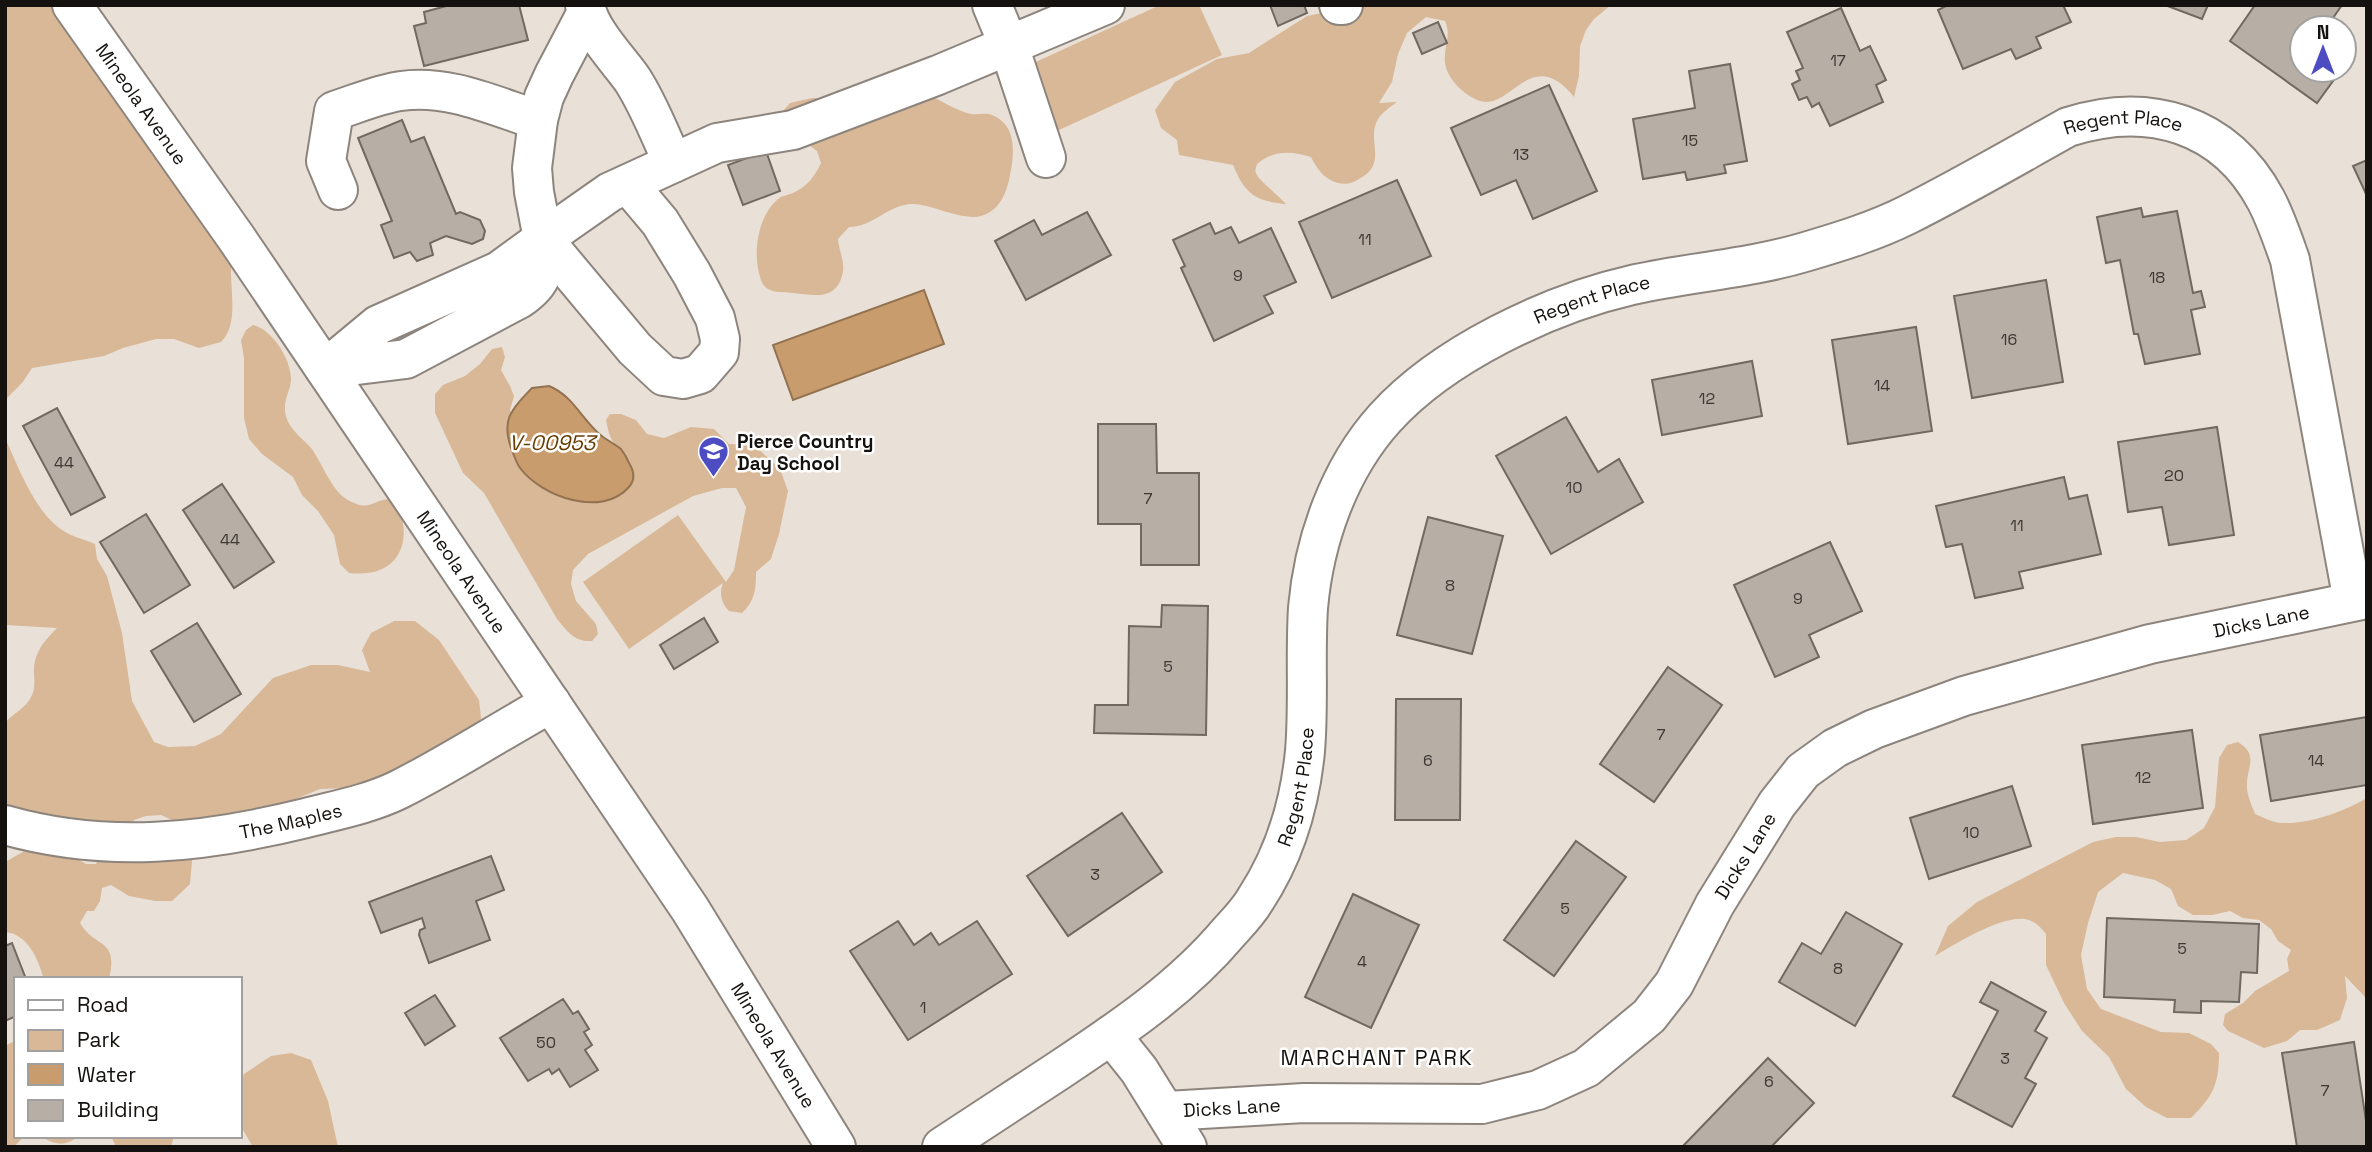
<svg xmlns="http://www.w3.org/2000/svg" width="2372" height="1152" font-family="'Space Grotesk',sans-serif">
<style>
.green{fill:#d8b897;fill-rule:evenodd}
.water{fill:#c89c6d;stroke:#927250;stroke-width:2}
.building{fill:#b7afa6;stroke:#706961;stroke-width:2}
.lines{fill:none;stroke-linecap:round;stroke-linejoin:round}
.minor-casing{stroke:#8d857d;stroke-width:42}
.major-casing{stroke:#8d857d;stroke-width:42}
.minor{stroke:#fff;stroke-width:38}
.major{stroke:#fff;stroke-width:38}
.labels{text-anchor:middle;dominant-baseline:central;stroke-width:5;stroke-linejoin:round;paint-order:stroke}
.number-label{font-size:16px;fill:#3d3834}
.street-label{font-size:19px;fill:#14110e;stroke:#fff}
.poi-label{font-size:19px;font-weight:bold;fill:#14110e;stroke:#fff;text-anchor:start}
.water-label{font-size:21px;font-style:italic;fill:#673d00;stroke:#fff}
.neighbourhood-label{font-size:21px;letter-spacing:2px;fill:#14110e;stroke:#fff}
</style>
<rect width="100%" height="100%" fill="#e9e1d8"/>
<!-- green -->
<g class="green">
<path d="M5,5H72L237,239C235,250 231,261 231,272C231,294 238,325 221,342L199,348L174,339H156L123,348L104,356L32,368L22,383L7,398L5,403Z"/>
<path d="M1160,5H1199L1222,55L1057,131L1027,66Z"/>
<path d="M1393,5H1611L1594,19L1586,30L1580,46L1579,76L1574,97C1531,44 1511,111 1480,101C1465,96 1447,79 1445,63C1443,48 1452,37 1445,21L1426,17L1407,33L1398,54L1392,82L1379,103L1397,102C1390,107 1381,113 1377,121C1367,142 1388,164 1359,179C1353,183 1346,185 1338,183C1325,180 1317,169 1311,157C1291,151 1274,150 1257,164C1256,168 1254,171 1257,175C1258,179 1281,198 1286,204C1255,201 1245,194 1233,165L1179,155L1177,140L1161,128L1155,110L1175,82L1217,59L1249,53L1307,16L1351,7H1388Z"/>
<path d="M923,91C938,99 954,110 971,114C978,115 986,112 992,115C1019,126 1014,157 1009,180C1005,197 998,211 981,216C962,221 931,204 913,204C889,204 873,227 849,227L838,239C839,252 846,263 842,276C835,301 813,295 793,293C780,291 767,295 761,280C752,255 757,217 778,199C781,196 788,195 793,193C807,187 815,176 821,163L817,151L775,120L790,103L812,98H843Z"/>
<path d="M253,325C272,329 291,359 291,379C291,389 284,399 285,410C286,428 302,437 312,449C321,463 330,484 341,495C345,499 355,504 360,505C370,508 378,499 390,499C410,518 409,557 382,569C371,574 361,574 349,573L340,564L334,535L318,511L302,495L293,477L262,454L249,439L244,418V358L241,340L246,330Z"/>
<path d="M502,347L505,357L501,370L510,386L514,396L510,410L540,485C568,500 591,509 622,495V450C610,442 609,434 606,420L610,414H621L636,420L647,434L664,438L691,427L714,429L729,444L754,445L780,469L788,491L779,534L771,559L756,572C756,589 755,601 742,613L729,611C721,602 719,594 723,583L629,649L583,582L678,515L726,582L734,570L746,507L736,488H722L693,496L588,554L573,570L571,584L576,601L596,624L598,634L592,641C574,642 568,632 557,619L484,493L463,473L435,413V394L443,385L465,376L480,364L492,349Z"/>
<path d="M5,438C19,468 37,519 69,534C77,538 86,540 95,544L97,559L107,576L122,633L132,701L154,742L168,747L195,746L221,734L273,678L311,665H338L370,672L362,650L371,633L394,621H415L439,640L479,700L481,718L467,750L370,793L348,788L320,789L291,801L261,817L194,839L190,884L172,901H155L129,896L111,885L102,888L100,901L94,911H87L80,923C95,949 119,937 109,979H44C38,959 28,934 5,932V862L30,848L5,843V723C14,712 26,709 32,695C37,684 32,672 35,661C38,647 48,637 57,628L5,625ZM161,815L172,820L183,832L103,852L96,864H86L79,860V854L128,828L134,820L146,816Z"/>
<path d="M2238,742C2260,756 2246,767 2247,787C2247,795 2252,806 2255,814C2263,817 2273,823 2282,823C2311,824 2342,812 2367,798V999L2345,976L2347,998L2340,1020L2317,1030H2300L2287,1041L2264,1048L2228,1031L2223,1025L2225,1014L2243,1003L2255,991L2289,971L2287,959L2291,950L2278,941L2271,929L2259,920L2243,918L2230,911L2212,915H2193L2178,906L2171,889L2155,880L2123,873L2098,892L2088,923L2081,955L2087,989L2101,1009L2161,1032L2189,1033L2211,1044L2219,1053C2219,1085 2213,1096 2191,1118H2167L2146,1107L2126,1089L2109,1057L2082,1031L2064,1003L2046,965V934C2041,928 2037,923 2029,920C2006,912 1955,944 1935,956L1948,926L1977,902L2093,842L2116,837H2136L2160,842L2186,840L2204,828L2215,807L2219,758L2227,745Z"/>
<path d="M16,1040V1136H24L14,1147H5V1046Z"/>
<path d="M291,1053L311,1060L328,1101L338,1147H253L240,1125V1084L244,1074L271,1056Z"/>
<path d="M41,1136H78C66,1147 54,1145 41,1136Z"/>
<path d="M111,1136H174L171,1147H116Z"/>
</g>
<!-- water -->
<g class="water">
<path d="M924,290L944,344L793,400L773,345Z"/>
<path d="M549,386C574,396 583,422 603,437C609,441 616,445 621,449C624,453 627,458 629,463C634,471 636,479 629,487C602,518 542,497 520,468C517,464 515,458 513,453C500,421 510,411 532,388Z"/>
</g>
<!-- building -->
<g class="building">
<path d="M450,5H519L528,40L424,66L414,26L426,23L424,12Z"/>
<path d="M1270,5H1304L1307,13L1278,26Z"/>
<path d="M1948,5H2063L2071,22L2036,37L2041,48L2016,59L2011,49L1963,69L1938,10Z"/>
<path d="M2165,5H2208L2202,19Z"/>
<path d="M2255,5H2342L2326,28H2302V70H2341L2317,103L2230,41Z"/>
<path d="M1841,8L1860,51L1870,46L1886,80L1876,85L1883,102L1830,126L1819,103L1812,107L1807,97L1799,100L1792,84L1800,80L1796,71L1803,68L1787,32Z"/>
<path d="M1438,22L1447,43L1422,54L1413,33Z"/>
<path d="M2344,44L2354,51L2344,66Z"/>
<path d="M1730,64L1747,161L1724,165L1726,173L1687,180L1685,172L1643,179L1633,119L1695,108L1689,71Z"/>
<path d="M1549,85L1597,191L1533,219L1516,180L1481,195L1451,128Z"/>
<path d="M402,120L411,142L424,137L456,214L460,212L480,220L485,231L483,239L472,244L446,236L430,243L433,255L417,261L410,252L394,258L381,225L392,221L358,138Z"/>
<path d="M766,151L780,191L743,205L728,165Z"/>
<path d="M2367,160V196L2353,166Z"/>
<path d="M1397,180L1431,256L1332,298L1299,222Z"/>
<path d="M2141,208L2143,217L2177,211L2193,293L2201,291L2205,307L2191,310L2200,354L2145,364L2138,334H2134L2120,260L2106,263L2097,217Z"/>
<path d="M1087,212L1111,255L1026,300L995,241L1034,220L1042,235Z"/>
<path d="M1210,223L1215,234L1231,227L1239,243L1271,228L1296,282L1264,296L1273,313L1214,341L1181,268L1185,266L1173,240Z"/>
<path d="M2046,280L2063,382L1972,398L1954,296Z"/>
<path d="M1916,327L1932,431L1848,444L1832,340Z"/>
<path d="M1752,361L1762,416L1662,435L1652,380Z"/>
<path d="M57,408L105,497L71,515L23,426Z"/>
<path d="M1566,417L1598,472L1619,459L1643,502L1551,554L1496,456Z"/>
<path d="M1098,424H1156L1157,473H1199V565H1141V524H1098Z"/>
<path d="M2217,427L2234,535L2169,545L2162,507L2128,512L2118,442Z"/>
<path d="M2064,477L2069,499L2087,495L2101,554L2019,572L2023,588L1975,598L1962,544L1946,547L1936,506Z"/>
<path d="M222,484L274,562L234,588L183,510Z"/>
<path d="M146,514L190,585L144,613L100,542Z"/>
<path d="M1428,517L1503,536L1472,654L1397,635Z"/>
<path d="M1830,542L1862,611L1809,635L1819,657L1775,677L1734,585Z"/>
<path d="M1162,605L1208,606L1206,735L1094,733L1095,705H1128L1129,626L1161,627Z"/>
<path d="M704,618L718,642L674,669L660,645Z"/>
<path d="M197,623L241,694L194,722L151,651Z"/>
<path d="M1668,667L1722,705L1654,802L1600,764Z"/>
<path d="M1396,699H1461L1460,820H1395Z"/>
<path d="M2367,717V785L2271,801L2260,735Z"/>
<path d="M2192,730L2203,808L2093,824L2082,745Z"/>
<path d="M2012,786L2031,846L1929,879L1910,818Z"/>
<path d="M1122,813L1162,872L1068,936L1027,876Z"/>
<path d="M1576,841L1626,877L1554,976L1504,940Z"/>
<path d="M491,856L504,890L476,901L490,940L429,963L419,935L420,930L425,928L422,918L381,933L369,902Z"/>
<path d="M1353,894L1419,925L1371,1028L1305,997Z"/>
<path d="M1846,912L1902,944L1855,1026L1779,982L1802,943L1821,954Z"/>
<path d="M2107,918L2259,924L2257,973L2241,972L2239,1002L2201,1001V1013L2174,1012L2175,1000L2104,997Z"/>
<path d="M898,921L914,945L931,933L939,945L977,921L1012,974L908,1040L850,951Z"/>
<path d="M12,943L26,979H16V1016L5,1021V946Z"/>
<path d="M1991,982L2046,1012L2035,1031L2047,1038L2025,1078L2036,1084L2012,1127L1953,1096L1998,1011L1980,1002Z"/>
<path d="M435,995L455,1026L425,1045L405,1013Z"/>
<path d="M563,999L573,1014L578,1011L589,1029L584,1032L592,1045L585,1050L598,1070L570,1087L559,1069L552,1074L549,1069L528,1081L500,1038Z"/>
<path d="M2354,1042L2367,1127V1147H2297L2282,1053Z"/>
<path d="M1768,1058L1814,1103L1771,1147H1682Z"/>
</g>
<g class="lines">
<defs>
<g id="minor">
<path d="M585,5C590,31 617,58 632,79C649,105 660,135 673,163"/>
<path d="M992,5L1009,46L1046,158"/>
<path d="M1339,5H1343"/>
<path d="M586,14L554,75L544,97L538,120L532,168L534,192L543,239L635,349L664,376L683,379L700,374L719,352L720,339L715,318L692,274L660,222L628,184"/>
<path d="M338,190L326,161L334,111C356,104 379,94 401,91C448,84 494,106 538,120"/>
<path d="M543,239L610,192L717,143L793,130L938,75L1105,5"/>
<path d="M543,239C544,269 546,281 519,299L406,359L325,369L378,325L499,271Z"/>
<path id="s1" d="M5,825C108,854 204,843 306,818C337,810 369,804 398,790C450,764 500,731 551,703"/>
<path d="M1111,1035L1139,1070L1187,1147"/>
<path id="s2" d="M1167,1111L1304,1103L1482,1104L1538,1090L1586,1068L1649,1016L1674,984L1715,904L1777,804L1803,771L1835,748L1874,729L1964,696L2150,644L2367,599"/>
<path id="s3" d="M942,1147C982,1121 1021,1095 1061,1069C1121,1029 1182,988 1229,932C1238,922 1248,912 1255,900C1284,856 1300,803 1305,751C1309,704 1305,656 1308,608C1314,540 1339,469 1385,418C1443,354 1549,304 1632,285C1689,272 1748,269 1805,252C1839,242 1875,231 1907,215C1961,188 2014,157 2068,127C2148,101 2225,123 2266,200C2276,219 2283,240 2290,260L2353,601"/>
</g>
<g id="major">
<path id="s4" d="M72,5L237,239L690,909L836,1147"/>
</g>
</defs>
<!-- minor casing -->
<use href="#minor" class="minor-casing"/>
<!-- major casing -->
<use href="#major" class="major-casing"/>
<!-- minor -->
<use href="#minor" class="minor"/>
<!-- major -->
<use href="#major" class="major"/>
</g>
<!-- icons -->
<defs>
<symbol id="school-pin" viewBox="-11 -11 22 30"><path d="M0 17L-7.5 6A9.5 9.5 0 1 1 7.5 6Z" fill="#4d4cc2" stroke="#fff"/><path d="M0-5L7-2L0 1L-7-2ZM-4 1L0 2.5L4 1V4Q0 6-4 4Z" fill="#fff"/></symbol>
</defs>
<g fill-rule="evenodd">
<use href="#school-pin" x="696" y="434" width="35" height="47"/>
</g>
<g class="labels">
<!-- number labels -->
<g class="number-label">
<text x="1838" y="60">17</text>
<text x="1690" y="140">15</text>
<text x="1521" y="154">13</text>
<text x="1365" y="239">11</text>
<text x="1238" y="275">9</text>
<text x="2157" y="277">18</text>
<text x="2009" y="339">16</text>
<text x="1882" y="385">14</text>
<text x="1707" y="398">12</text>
<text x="64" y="462">44</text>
<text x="2174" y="475">20</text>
<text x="1574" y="487">10</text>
<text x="1148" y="498">7</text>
<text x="2017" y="525">11</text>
<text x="230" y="539">44</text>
<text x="1450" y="585">8</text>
<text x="1798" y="598">9</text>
<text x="1168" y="666">5</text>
<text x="1661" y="734">7</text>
<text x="1428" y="760">6</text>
<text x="2316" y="760">14</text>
<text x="2143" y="777">12</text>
<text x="1971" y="832">10</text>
<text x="1095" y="874">3</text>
<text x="1565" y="908">5</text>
<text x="2182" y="948">5</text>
<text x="1362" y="961">4</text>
<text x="1838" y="968">8</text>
<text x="923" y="1007">1</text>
<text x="546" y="1042">50</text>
<text x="2005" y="1058">3</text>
<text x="1769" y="1081">6</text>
<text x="2325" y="1090">7</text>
</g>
<!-- street labels -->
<g class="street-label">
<text stroke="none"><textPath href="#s4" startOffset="121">Mineola Avenue</textPath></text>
<text stroke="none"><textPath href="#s3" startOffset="1720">Regent Place</textPath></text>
<text stroke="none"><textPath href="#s3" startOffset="1153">Regent Place</textPath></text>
<text stroke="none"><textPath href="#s4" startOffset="688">Mineola Avenue</textPath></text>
<text stroke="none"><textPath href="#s2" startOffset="1283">Dicks Lane</textPath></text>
<text stroke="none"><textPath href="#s3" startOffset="523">Regent Place</textPath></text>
<text stroke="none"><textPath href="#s1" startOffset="289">The Maples</textPath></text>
<text stroke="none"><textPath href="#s2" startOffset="695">Dicks Lane</textPath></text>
<text stroke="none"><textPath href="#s4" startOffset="1255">Mineola Avenue</textPath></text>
<text stroke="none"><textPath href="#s2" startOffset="65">Dicks Lane</textPath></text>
</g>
<!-- poi labels -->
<g class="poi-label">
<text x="737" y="441">Pierce Country<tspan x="737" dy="22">Day School</tspan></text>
</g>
<!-- water labels -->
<g class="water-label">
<text x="552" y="442">V-00953</text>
</g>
<!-- neighbourhood labels -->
<g class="neighbourhood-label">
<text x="1377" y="1057">MARCHANT PARK</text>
</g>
</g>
<!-- border -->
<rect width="2372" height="1152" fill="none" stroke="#14110e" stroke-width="14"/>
<!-- legend -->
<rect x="14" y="977" width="228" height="161" fill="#ffffff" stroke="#a1a09f" stroke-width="2"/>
<rect x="28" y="1000" width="35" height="10" fill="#ffffff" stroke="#a1a09f" stroke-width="2"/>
<text x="77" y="1012" font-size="21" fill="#14110e">Road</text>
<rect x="28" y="1030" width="35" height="21" fill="#d8b897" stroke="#a1a09f" stroke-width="2"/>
<text x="77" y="1047" font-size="21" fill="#14110e">Park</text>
<rect x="28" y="1064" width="35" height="21" fill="#c89c6d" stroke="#a1a09f" stroke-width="2"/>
<text x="77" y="1082" font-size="21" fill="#14110e">Water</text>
<rect x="28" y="1100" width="35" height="21" fill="#b7afa6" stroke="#a1a09f" stroke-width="2"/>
<text x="77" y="1117" font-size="21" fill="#14110e">Building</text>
<!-- north arrow -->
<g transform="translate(2323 49)"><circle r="33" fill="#ffffff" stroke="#a1a09f" stroke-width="2"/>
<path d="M0-5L12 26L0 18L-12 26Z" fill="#4d4cc2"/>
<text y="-10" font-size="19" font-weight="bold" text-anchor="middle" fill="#14110e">N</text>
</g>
</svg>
